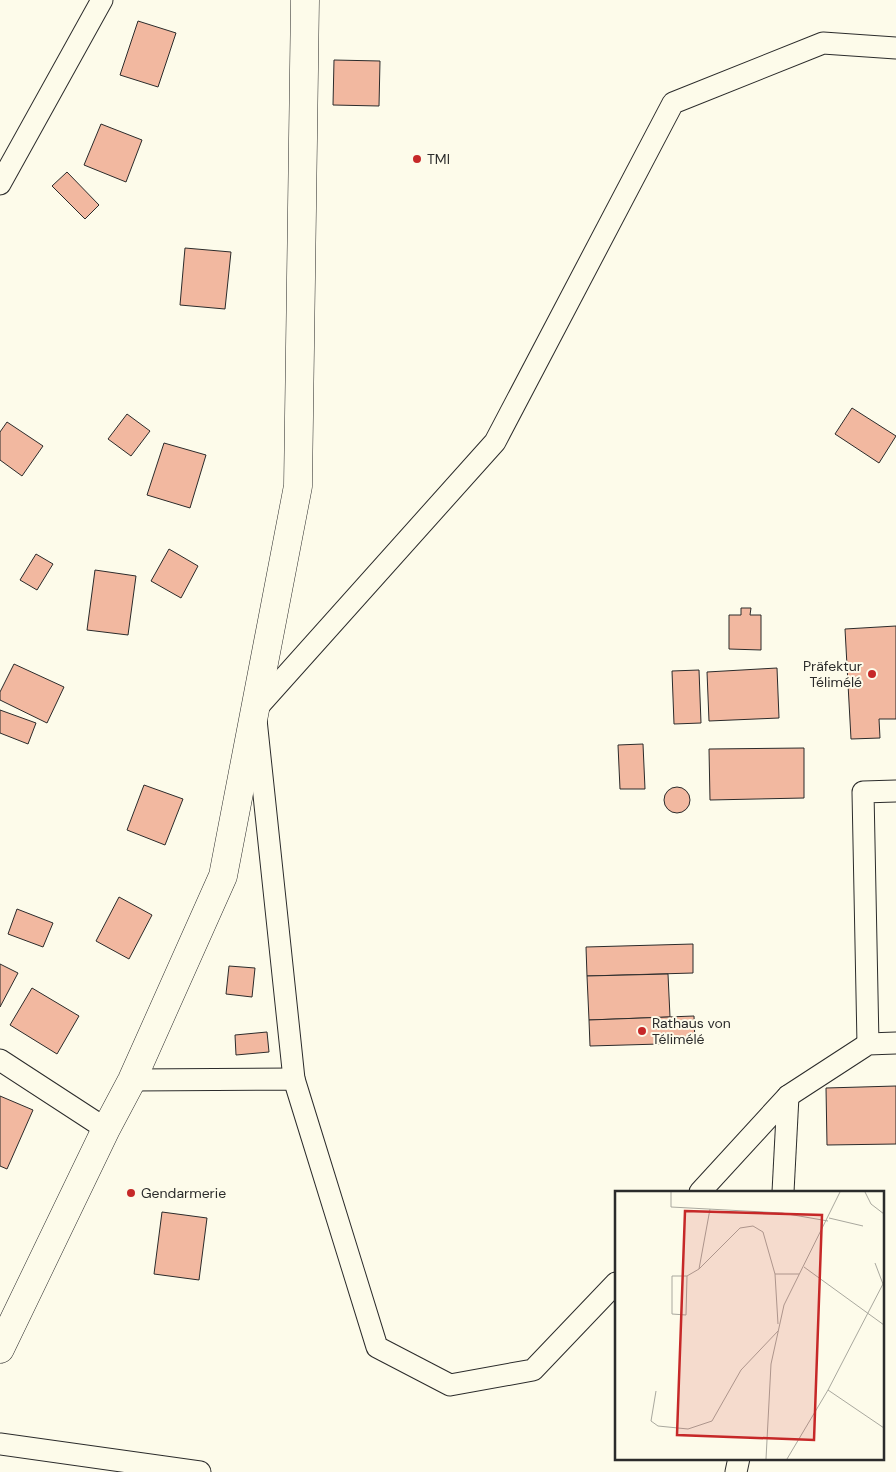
<svg xmlns="http://www.w3.org/2000/svg" width="896" height="1472" font-family="'DM Sans',sans-serif">
<style>
.building{fill:#f2b8a0;stroke:#2b2b2b}
.lines{fill:none;stroke-linecap:round;stroke-linejoin:round}
.minor-casing{stroke:#2b2b2b;stroke-width:23}
.primary-casing{stroke:#2b2b2b;stroke-width:29}
.minor{stroke:#fdfbea;stroke-width:21}
.primary{stroke:#fdfbea;stroke-width:28}
.poi-dot{fill:#c62828;stroke:#fdfbea;stroke-width:2}
.labels{text-anchor:middle;dominant-baseline:central;stroke-width:4;stroke-linejoin:round;paint-order:stroke}
.poi-label{font-size:14px;fill:#2b2b2b;stroke:#fdfbea;text-anchor:start}
.inset-road{fill:none;stroke:#a9a89e;stroke-width:1}
.view{fill:#c62828;fill-opacity:0.15;stroke:#c62828;stroke-width:2.5}
.inset-edge{fill:none;stroke:#2b2b2b;stroke-width:2.5}
</style>
<rect width="100%" height="100%" fill="#fdfbea"/>
<!-- building -->
<g class="building">
<path d="M138,21L176,33L158,87L120,75Z"/>
<path d="M334,60L380,61L379,106L333,105Z"/>
<path d="M101,124L142,140L126,182L84,165Z"/>
<path d="M67,172L99,205L85,219L52,186Z"/>
<path d="M185,248L231,252L225,309L180,305Z"/>
<path d="M852,408L896,436L879,463L835,434Z"/>
<path d="M127,414L150,431L131,456L108,439Z"/>
<path d="M7,422L43,446L22,476L0,460V432Z"/>
<path d="M164,443L206,455L190,508L147,495Z"/>
<path d="M169,549L198,566L181,598L151,581Z"/>
<path d="M36,554L53,564L37,590L20,580Z"/>
<path d="M95,570L136,576L128,635L87,630Z"/>
<path d="M741,608H751L750,615H761V650L729,649V615H741Z"/>
<path d="M896,626V719H879L880,738L851,739L845,629Z"/>
<path d="M14,664L64,687L47,723L0,700V692Z"/>
<path d="M777,668L779,718L709,721L707,672Z"/>
<path d="M699,670L701,723L674,724L672,671Z"/>
<path d="M0,710L36,723L28,744L0,733Z"/>
<path d="M643,744L645,789H620L618,745Z"/>
<path d="M804,748V798L710,800L709,749Z"/>
<path d="M144,785L183,799L165,845L127,830Z"/>
<circle cx="677" cy="800" r="13"/>
<path d="M119,897L152,915L129,959L96,941Z"/>
<path d="M17,909L53,923L43,947L8,934Z"/>
<path d="M693,944V973L587,976L586,947Z"/>
<path d="M0,964L18,973L0,1007Z"/>
<path d="M229,966L255,968L252,997L226,994Z"/>
<path d="M668,974L670,1017L589,1020L587,976Z"/>
<path d="M32,988L79,1016L57,1054L10,1025Z"/>
<path d="M694,1016L695,1043L590,1046L589,1020Z"/>
<path d="M267,1032L269,1052L236,1055L235,1035Z"/>
<path d="M896,1086V1144L827,1145L826,1088Z"/>
<path d="M0,1096L33,1110L7,1169L0,1166Z"/>
<path d="M162,1212L207,1218L199,1280L154,1274Z"/>
</g>
<g class="lines">
<defs>
<g id="minor">
<path d="M0,184L102,0"/>
<path d="M868,1044L863,792L896,791"/>
<path d="M0,1060L106,1129"/>
<path d="M294,1079L255,710L495,442L673,103L823,43L896,48"/>
<path d="M132,1080L294,1079L377,1347L450,1385L533,1370L616,1283"/>
<path d="M700,1192L788,1096L868,1044L896,1043"/>
<path d="M783,1192L788,1096"/>
<path d="M0,1444L200,1472"/>
<path d="M736,1472L739,1458"/>
</g>
<path id="primary" d="M0,1349L106,1129L132,1080L223,876L298,486L305,0"/>
</defs>
<!-- minor casing -->
<use href="#minor" class="minor-casing"/>
<!-- primary casing -->
<use href="#primary" class="primary-casing"/>
<!-- minor -->
<use href="#minor" class="minor"/>
<!-- primary -->
<use href="#primary" class="primary"/>
</g>
<!-- markers -->
<g class="poi-dot">
<circle cx="417" cy="159" r="5"/>
<circle cx="872" cy="674" r="5"/>
<circle cx="642" cy="1031" r="5"/>
<circle cx="131" cy="1193" r="5"/>
</g>
<g class="labels">
<!-- poi labels -->
<g class="poi-label">
<text x="427" y="159">TMI</text>
<text x="862" y="666" text-anchor="end">Präfektur<tspan x="862" dy="16">Télimélé</tspan></text>
<text x="652" y="1023">Rathaus von<tspan x="652" dy="16">Télimélé</tspan></text>
<text x="141" y="1193">Gendarmerie</text>
</g>
</g>
<!-- overview -->
<g transform="translate(615 1191)">
<rect width="269" height="269" fill="#fdfbea"/>
<path class="inset-road" d="M56,1V16L167,22L213,30M250,1L256,13L269,23M214,27L248,35M260,72L268,93M189,76L269,134M84,78L95,18M160,83L163,133M72,85H57V123L71,124L72,85L84,78L125,37L138,35L148,41L160,83H184M213,199L269,237M41,200L36,230L43,235L73,238L97,230L126,179L163,140M151,268L156,173L169,114L225,1M172,268L213,199L269,91"/>
<path class="view" d="M70,20L207,24L199,249L62,244Z"/>
<rect width="269" height="269" class="inset-edge"/>
</g>
</svg>
